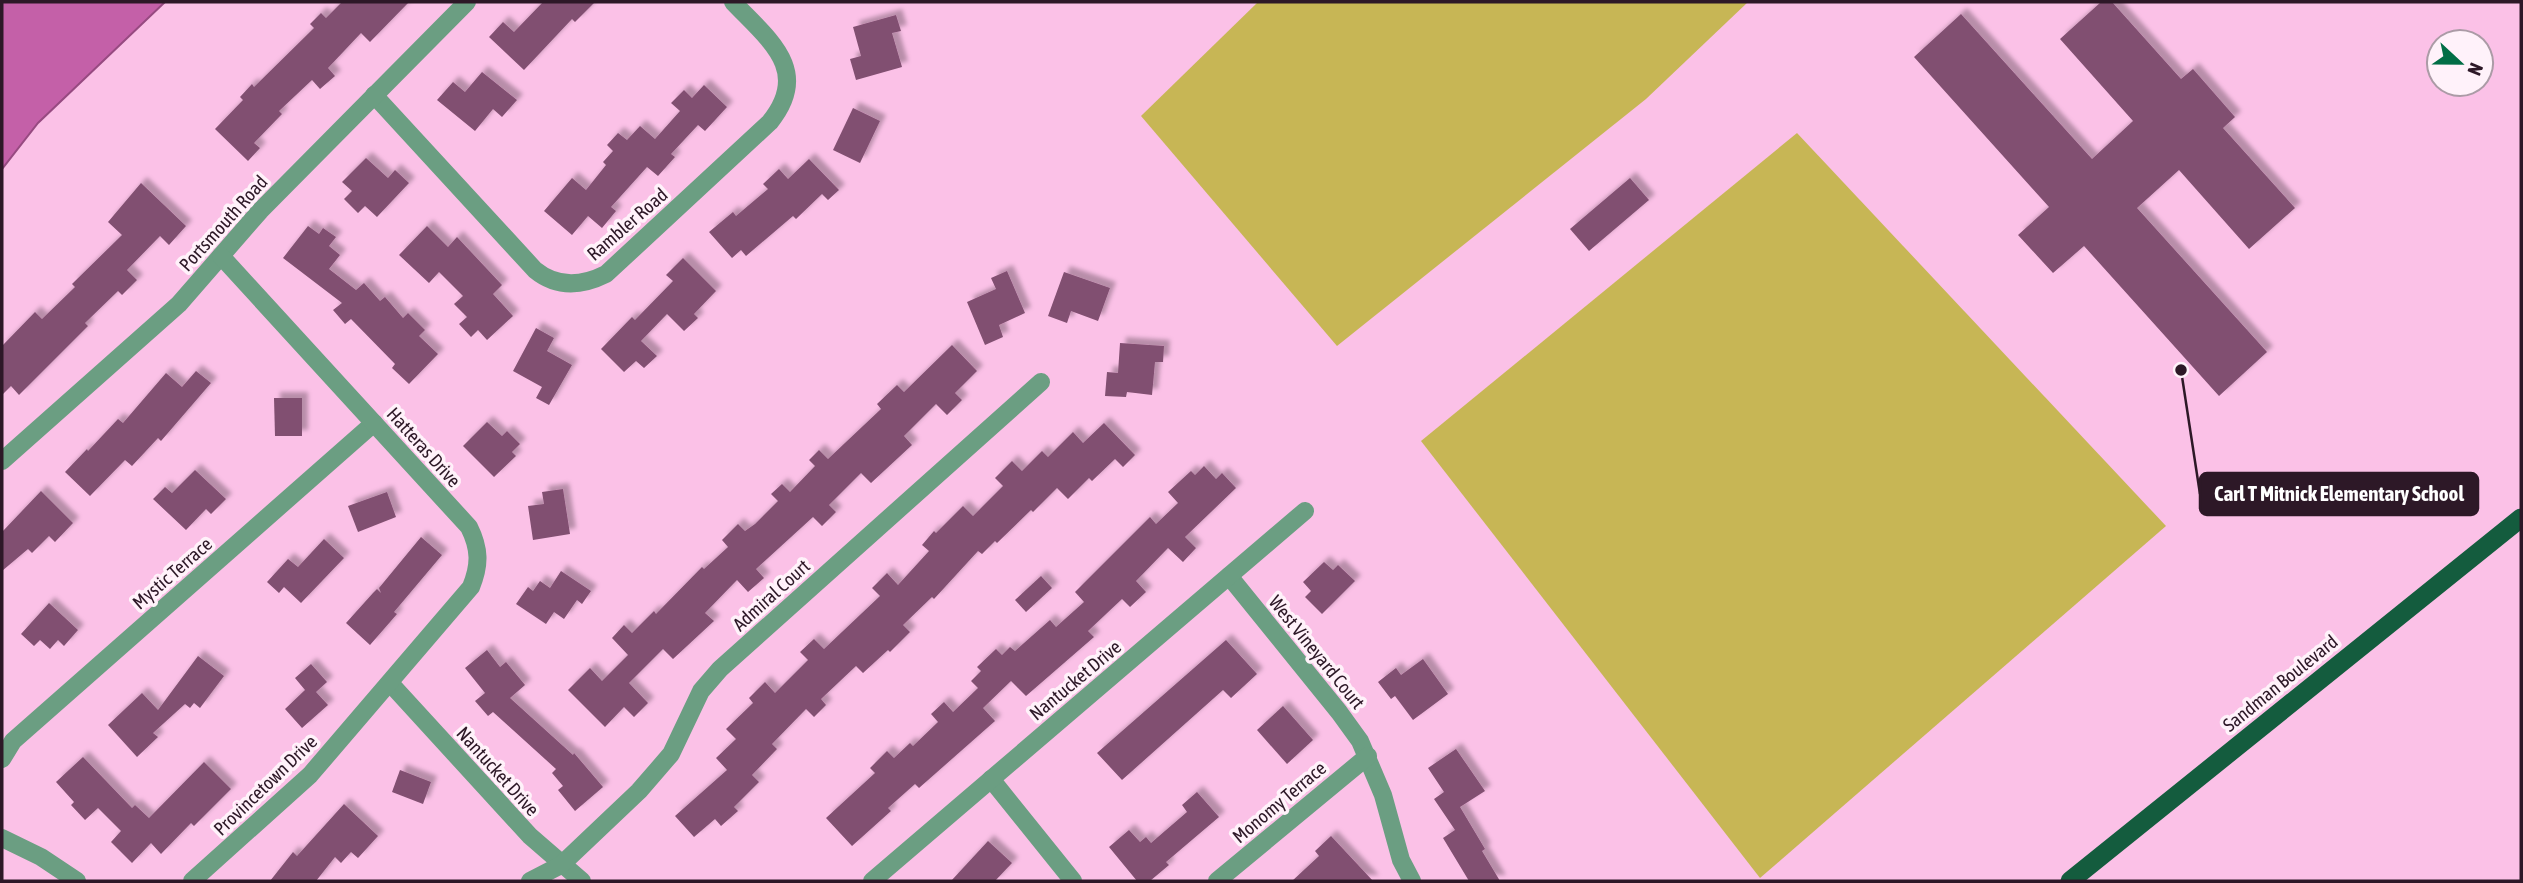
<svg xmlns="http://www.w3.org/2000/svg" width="2523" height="883" font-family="'Asap Condensed',sans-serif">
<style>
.green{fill:#c7b655}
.water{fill:#c460a8;stroke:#974a81;stroke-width:2}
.building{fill:#814f71;filter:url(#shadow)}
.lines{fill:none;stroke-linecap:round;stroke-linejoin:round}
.minor{stroke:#6b9e82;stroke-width:18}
.trunk{stroke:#145c3e;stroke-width:19}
.labels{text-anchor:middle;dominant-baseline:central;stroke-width:7;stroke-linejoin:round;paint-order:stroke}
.street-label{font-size:19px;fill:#2d1827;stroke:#fff2fa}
.leader{fill:none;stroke:#2d1827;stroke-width:2.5}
.callout-dot{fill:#2d1827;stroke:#fff2fa;stroke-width:2.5}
.callout{fill:#2d1827;stroke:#2d1827;stroke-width:2.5}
.callout-label{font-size:21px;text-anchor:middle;font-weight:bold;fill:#fff}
</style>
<defs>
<filter id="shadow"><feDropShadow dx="6" dy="-6" stdDeviation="2" flood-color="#0004"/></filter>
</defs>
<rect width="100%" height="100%" fill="#fbc1e7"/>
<!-- green -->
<g class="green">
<path d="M1258,2H1748L1646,99L1337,346L1141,116Z"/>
<path d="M1797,133L2166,526L1760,878L1421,441Z"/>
</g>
<!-- water -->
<path class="water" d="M2,2H165L38,123L2,169Z"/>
<!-- building -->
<g class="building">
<path d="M342,2H409L370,42L361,33L328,68L335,76L320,89L312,80L279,111L282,114L254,143L260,148L248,161L215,129L243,100L240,97L252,84L254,87L314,28L310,24L321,13L326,18Z"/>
<path d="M543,2H595L575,22L572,19L524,70L489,37L503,22L514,32Z"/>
<path d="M2101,2H2112L2181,79L2193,69L2235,117L2223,128L2295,208L2249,249L2179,170L2137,208L2267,352L2219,396L2084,246L2053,273L2018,235L2049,207L1914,57L1961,14L2092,159L2133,121L2060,39Z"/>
<path d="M896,15L901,31L892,33L902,67L856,80L850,59L861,56L853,27Z"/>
<path d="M482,72L517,100L502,117L493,109L475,131L437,100L453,82L465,92Z"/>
<path d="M704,85L727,107L705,131L698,125L671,154L675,157L658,176L647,167L611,207L616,211L602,228L588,216L572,235L544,211L572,178L586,190L606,165L603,162L613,151L607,145L618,133L627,140L640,126L655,139L680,111L671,103L684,90L692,98Z"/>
<path d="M853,108L880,121L860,163L833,150Z"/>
<path d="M366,158L388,178L395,170L409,183L377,217L365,206L358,213L344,199L352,191L342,182Z"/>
<path d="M809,159L839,190L828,200L822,194L796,219L793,216L746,256L741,250L732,258L709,232L733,212L736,216L768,189L763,184L779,169L788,179Z"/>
<path d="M1630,178L1649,200L1589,251L1570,229Z"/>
<path d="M141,183L186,226L169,245L160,236L127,270L137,280L122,295L118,291L85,323L88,326L19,395L11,386L2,395V346L35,312L42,319L75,287L72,284L122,235L108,222Z"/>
<path d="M308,226L319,234L323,228L336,237L329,246L340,255L329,269L356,290L364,283L380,301L385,297L403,318L408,313L425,330L419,336L438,354L409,384L392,368L395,364L351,319L345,324L333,310L342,303L283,258Z"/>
<path d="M427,226L448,247L457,237L502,285L493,294L513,316L487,340L478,330L471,337L459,324L467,317L454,304L463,296L439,272L429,283L399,255Z"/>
<path d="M683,258L716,291L694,314L698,318L684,331L667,314L641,341L657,356L644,368L636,361L624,372L601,349L632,317L635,320L673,281L666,275Z"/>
<path d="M1007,271L1025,313L999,325L1003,337L985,345L967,302L996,289L991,278Z"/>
<path d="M1064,272L1110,288L1098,321L1071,311L1067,323L1048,316Z"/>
<path d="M536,328L554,338L547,351L572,365L549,405L536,398L542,387L513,371Z"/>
<path d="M1120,343L1164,346L1163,362H1155L1152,395L1127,392L1126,397L1105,396L1107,372L1118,373Z"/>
<path d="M952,345L977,371L955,393L962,400L947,415L936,404L904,436L912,445L871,483L861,473L829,505L836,512L822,526L813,517L756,569L764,578L748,592L737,580L705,613L714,621L673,659L663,649L629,683L648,703L634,717L624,707L605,727L568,690L590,668L602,681L628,655L612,638L624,625L632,633L654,611L656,614L702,567L704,569L728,547L722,540L738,524L745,531L755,524L778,501L771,494L782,484L790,492L815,466L809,460L819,450L828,459L881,409L877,404L897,385L904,392Z"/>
<path d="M196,371L211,383L161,441L158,438L132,466L125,460L90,496L65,472L87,449L88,451L118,419L123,423L166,373L182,387Z"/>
<path d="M274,398H302V436H275Z"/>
<path d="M487,422L502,436L507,431L520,444L512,452L516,456L494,477L463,446Z"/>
<path d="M1104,423L1135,455L1123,467L1115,459L1092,481L1089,478L1068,499L1057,488L1033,512L1031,510L997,543L995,541L982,554L978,551L934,599L932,597L903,625L910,632L890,652L888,650L863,673L856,666L821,699L826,705L814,717L806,709L772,744L777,749L752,775L759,782L734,807L738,811L721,826L715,819L694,837L675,816L727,770L716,758L736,739L726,729L753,703L749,698L765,682L775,693L808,660L800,652L814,639L824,649L880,596L872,588L887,573L898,585L929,551L922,545L934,531L936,533L963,506L973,516L1003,486L995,478L1012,461L1022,471L1042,451L1048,457L1073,432L1083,443Z"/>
<path d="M1204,466L1216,479L1222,473L1236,488L1185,537L1196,548L1183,562L1168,548L1136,581L1146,592L1130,607L1122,599L1088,631L1094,637L1026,696L1011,681L983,708L995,721L919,788L915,784L888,808L891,811L852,846L826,818L875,773L870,768L887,751L894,758L910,743L913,746L938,722L931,714L944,702L953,712L978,688L971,681L981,671L977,667L996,649L1002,655L1010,647L1015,651L1050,620L1056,627L1084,602L1075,592L1150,517L1156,524L1178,503L1168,492L1191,471L1195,475Z"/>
<path d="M195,470L226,499L211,514L206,509L186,530L153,499L165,487L172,493Z"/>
<path d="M563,489L570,534L533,540L528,506L544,504L542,492Z"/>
<path d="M41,491L73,523L55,542L49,536L32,553L28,549L2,571V532Z"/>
<path d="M387,492L396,517L358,532L348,506Z"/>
<path d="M421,537L442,555L394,612L397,614L370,645L346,623L373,593L377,589L381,593L379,588Z"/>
<path d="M324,539L344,558L301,603L284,587L279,593L267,582L288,559L298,567Z"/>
<path d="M1324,562L1333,570L1338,565L1355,581L1322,614L1305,597L1311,591L1303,582Z"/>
<path d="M561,571L591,591L582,604L577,600L564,619L554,612L546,624L516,604L528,587L533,591L540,581L550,588Z"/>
<path d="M1041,576L1052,588L1026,612L1015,600Z"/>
<path d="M49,603L78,630L64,646L58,640L50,649L40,640L34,646L21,634Z"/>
<path d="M1226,640L1257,674L1231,698L1223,690L1122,780L1097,753Z"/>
<path d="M487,650L500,667L506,662L525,685L510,698L573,755L574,753L603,787L575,811L558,790L563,786L552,773L556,769L493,712L488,716L475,701L485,693L465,668Z"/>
<path d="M198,656L224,676L200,708L194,703L190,708L185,704L153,733L158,737L137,757L108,725L142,693L158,710Z"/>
<path d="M1423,659L1448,694L1413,720L1395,696L1391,699L1378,682L1396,668L1401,675Z"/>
<path d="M311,664L327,682L316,692L328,705L302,728L285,709L305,690L295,678Z"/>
<path d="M1283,706L1313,740L1287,764L1257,730Z"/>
<path d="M1456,749L1485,791L1460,807L1485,849L1482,851L1500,881H1469L1443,838L1455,830L1434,799L1444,792L1428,768Z"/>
<path d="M83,757L132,808L135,805L149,818L204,762L231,789L194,826L191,823L161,854L151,843L132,863L111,842L121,831L98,808L85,820L71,805L74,802L56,782Z"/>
<path d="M400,770L431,782L423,804L392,792Z"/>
<path d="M1197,792L1219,817L1166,862L1169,865L1150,881H1137L1109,847L1129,830L1140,842L1146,837L1151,843L1187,812L1182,805Z"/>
<path d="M344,804L378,836L358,858L351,852L341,863L335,857L316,881H270L293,852L297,856Z"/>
<path d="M1331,836L1373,881H1292L1319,856L1315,851Z"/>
<path d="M988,841L1012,863L995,881H951Z"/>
</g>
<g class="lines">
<!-- minor -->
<g class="minor">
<path d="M374,95L535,270C557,288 582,286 606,274L770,122C812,70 768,39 733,2"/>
<path d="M2,461L179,304L260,211L467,2"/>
<path d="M1229,576L1339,712L1360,741L1383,795L1401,860L1412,881"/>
<path d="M390,683L530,836L582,881"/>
<path d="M2,759L13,741L374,423"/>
<path d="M991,779L1073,881"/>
<path d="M2,838L41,857L77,881"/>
<path d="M192,881L310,775L471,587C480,565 480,549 469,527L221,256"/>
<path d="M530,881L561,865L639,791L671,754L701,691L720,669L1041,382"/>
<path d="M872,881L1305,511"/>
<path d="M1217,881L1368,756"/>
</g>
<!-- trunk -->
<path class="trunk" d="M2070,881L2521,518"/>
</g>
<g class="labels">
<!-- street labels -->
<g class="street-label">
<text transform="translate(223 223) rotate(-48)">Portsmouth Road</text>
<text transform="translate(627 224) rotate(-41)">Rambler Road</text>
<text transform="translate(424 447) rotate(48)">Hatteras Drive</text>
<text transform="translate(172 573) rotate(-41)">Mystic Terrace</text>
<text transform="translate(771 595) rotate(-42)">Admiral Court</text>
<text transform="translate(1317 652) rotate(51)">West Vineyard Court</text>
<text transform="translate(1075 680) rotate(-40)">Nantucket Drive</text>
<text transform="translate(2280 683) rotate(-39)">Sandman Boulevard</text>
<text transform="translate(498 771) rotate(48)">Nantucket Drive</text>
<text transform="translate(265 785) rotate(-44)">Provincetown Drive</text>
<text transform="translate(1279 802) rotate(-40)">Monomy Terrace</text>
</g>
</g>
<!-- callouts -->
<path class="leader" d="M2181 370L2200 494"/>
<circle class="callout-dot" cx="2181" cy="370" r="7"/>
<rect class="callout" x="2200" y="473" width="278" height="42" rx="7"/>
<g class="callout-label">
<text x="2339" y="501">Carl T Mitnick Elementary School</text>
</g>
<!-- border -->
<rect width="2523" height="883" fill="none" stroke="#2d1827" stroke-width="7"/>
<!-- north arrow -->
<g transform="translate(2460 63) rotate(112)"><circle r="33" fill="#fff2fa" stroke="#ab9ba6" stroke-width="2"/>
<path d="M0-5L12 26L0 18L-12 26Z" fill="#026e46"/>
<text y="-10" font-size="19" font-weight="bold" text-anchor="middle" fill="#2d1827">N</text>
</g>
</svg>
